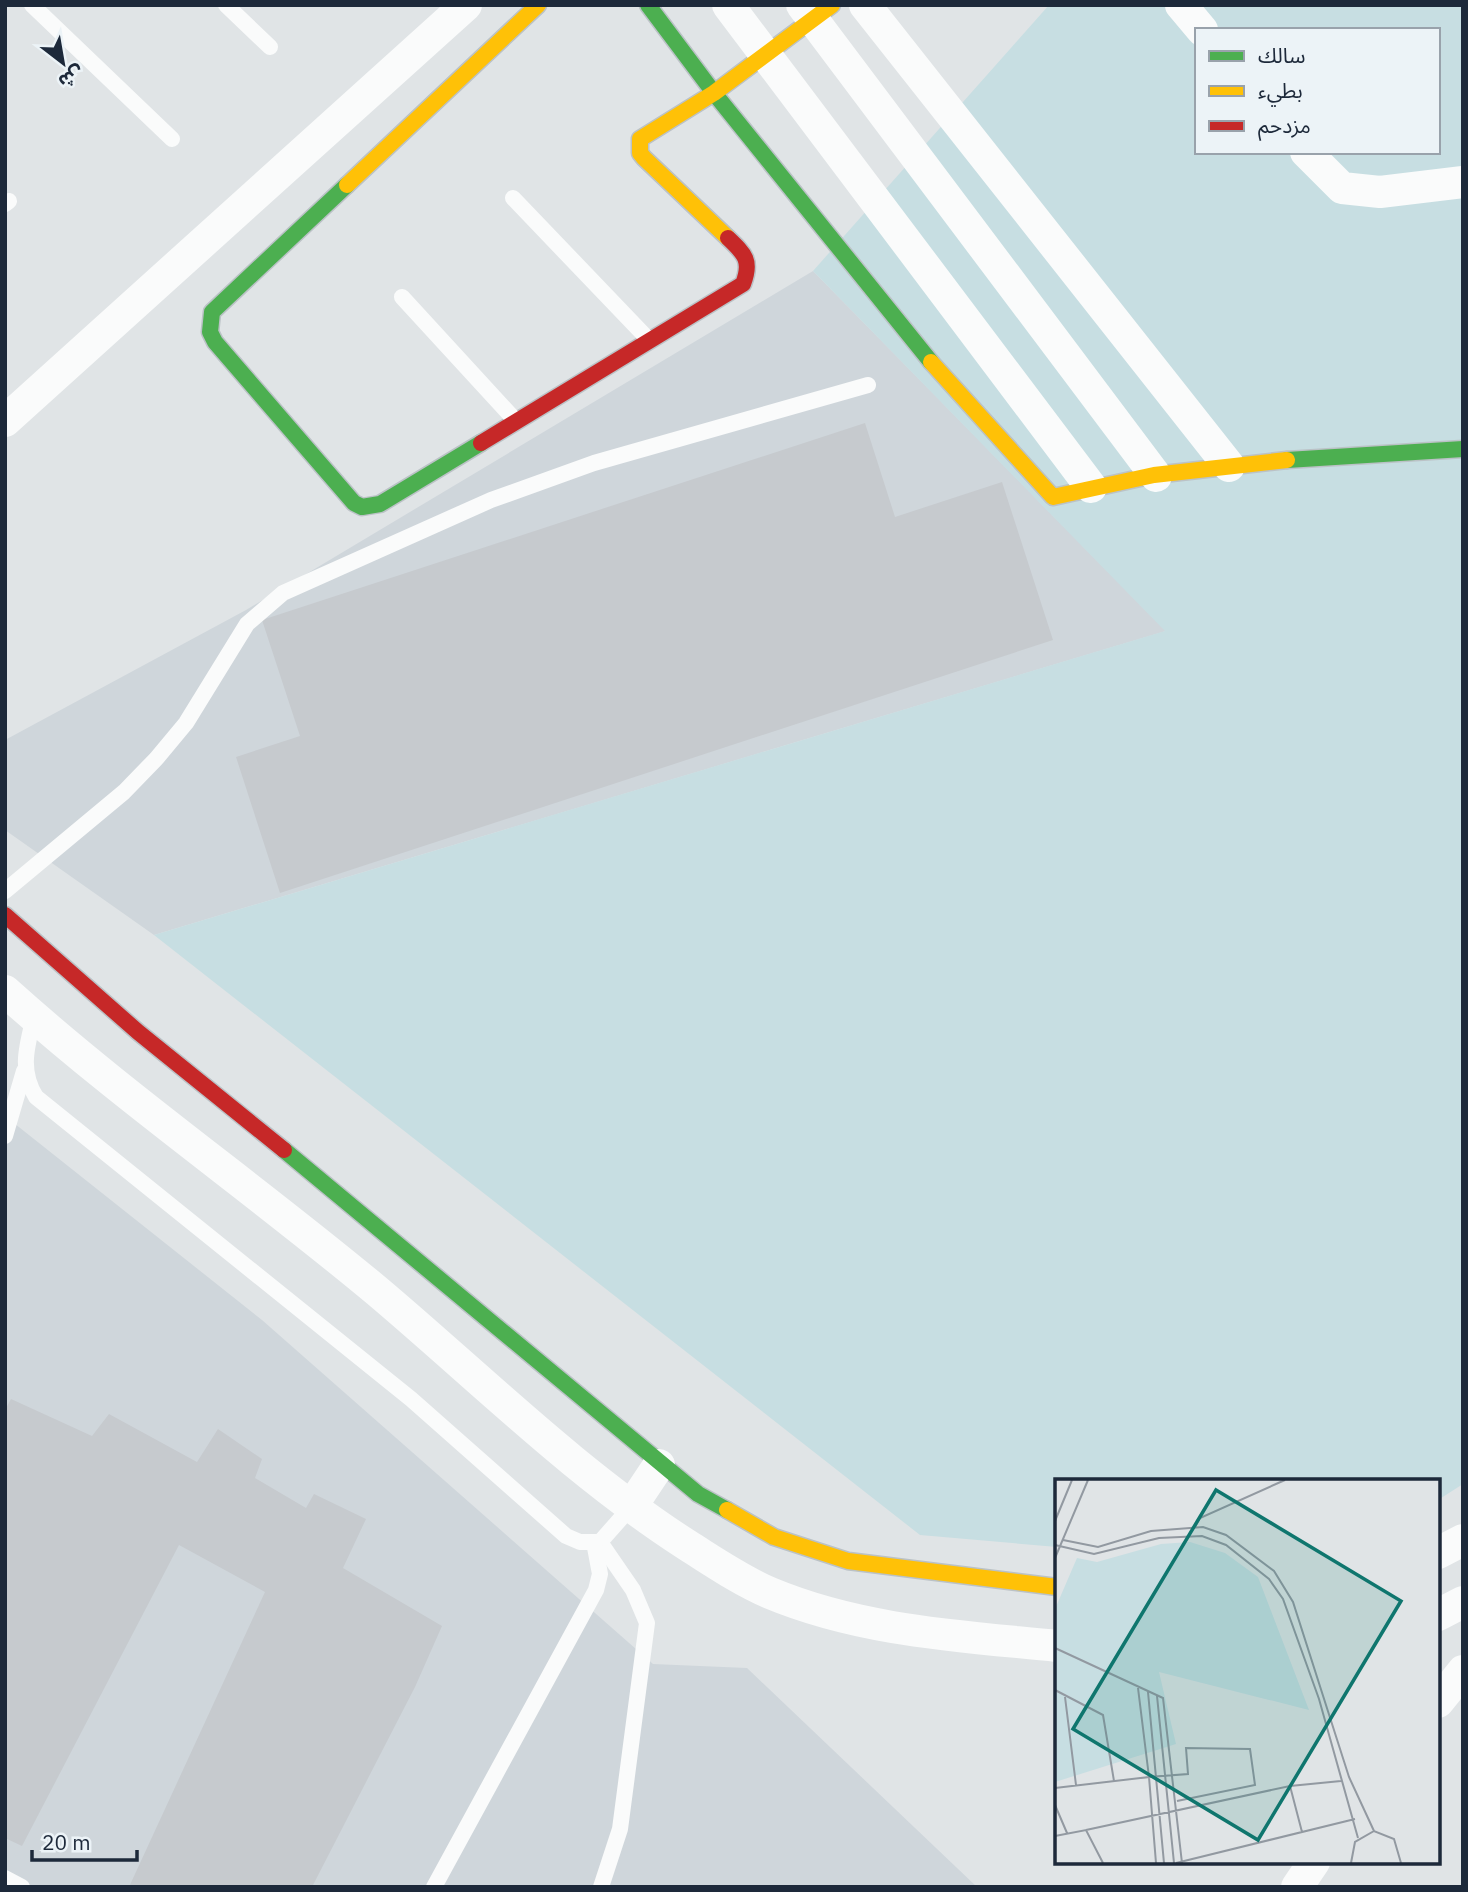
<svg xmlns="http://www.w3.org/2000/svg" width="1468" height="1892" font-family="'IBM Plex Sans','Noto Sans Arabic',sans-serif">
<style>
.built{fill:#cfd6db}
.green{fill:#c7dee2;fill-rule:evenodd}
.building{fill:#c6cace}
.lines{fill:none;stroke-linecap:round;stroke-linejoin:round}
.fast-casing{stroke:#bbc2c6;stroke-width:19}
.slow-casing{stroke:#bbc2c6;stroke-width:19}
.jam-casing{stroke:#bbc2c6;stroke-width:19}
.lane{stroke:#fafbfb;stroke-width:16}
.street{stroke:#fafbfb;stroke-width:32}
.fast{stroke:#4caf50;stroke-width:16}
.slow{stroke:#ffc107;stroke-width:16}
.jam{stroke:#c62828;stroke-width:16}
.inset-road{fill:none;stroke:#9299a1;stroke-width:2}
.view{fill:#0f766e;fill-opacity:0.15;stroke:#0f766e;stroke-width:3.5}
.inset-edge{fill:none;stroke:#1d293a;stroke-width:3.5}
</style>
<rect width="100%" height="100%" fill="#e0e4e6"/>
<!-- built -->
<g class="built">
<path d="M813,271L1166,631L154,935L5,830V740L246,610Z"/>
<path d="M5,1116L262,1320L653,1664L747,1668L977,1887H5Z"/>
</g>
<!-- green -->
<path class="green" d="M1049,5H1463V1484L1438,1500V1481H1057V1547L920,1535L154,935L1165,631L813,271ZM1197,30H1438V152H1197Z"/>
<!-- building -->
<g class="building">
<path d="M865,423L895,517L1002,482L1053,640L280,893L236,757L300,736L262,620Z"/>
<path d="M11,1399L92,1436L109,1414L197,1462L218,1429L262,1459L255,1478L306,1508L314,1494L366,1519L343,1568L442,1626L415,1687L312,1887H129L265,1592L179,1545L22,1846L5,1838V1410Z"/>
</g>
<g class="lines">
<defs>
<g id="fast">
<path d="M648,5L714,93L931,362"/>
<path d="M347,185L212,312L210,332L215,342L354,503L362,507L380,504L481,443"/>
<path d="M1287,460L1463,449"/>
<path d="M284,1150L698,1494L727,1510"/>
</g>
<g id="slow">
<path d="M347,185L538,5"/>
<path d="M728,238L644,158L640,153V139L714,93L832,5"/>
<path d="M931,362L1053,497L1154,475L1287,460"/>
<path d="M727,1510L774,1537L848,1561L1057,1587"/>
</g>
<g id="jam">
<path d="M481,443L743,284C752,261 745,254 728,238"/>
<path d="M5,915L138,1032L284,1150"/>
</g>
</defs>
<!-- fast casing -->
<use href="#fast" class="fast-casing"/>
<!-- slow casing -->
<use href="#slow" class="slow-casing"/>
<!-- jam casing -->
<use href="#jam" class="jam-casing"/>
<!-- lane -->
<g class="lane">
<path d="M32,5L172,139"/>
<path d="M226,5L270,47"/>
<path d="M513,198L649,340"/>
<path d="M5,204L9,201"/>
<path d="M402,297L515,420"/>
<path d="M5,891L124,792L156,759L186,723L247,624L283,593L491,500L594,463L868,385"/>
<path d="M34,1017C27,1046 19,1070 36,1097L411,1399L566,1536L580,1542H600L631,1507"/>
<path d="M5,1136L24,1071"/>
<path d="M600,1542L633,1590L647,1623L620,1829L601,1887"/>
<path d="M5,1878L22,1887"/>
<path d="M434,1887L596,1590L600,1574L594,1542"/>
</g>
<!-- street -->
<g class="street">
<path d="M728,5L1091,487"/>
<path d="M802,5L1156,476"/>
<path d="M865,5L1229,466"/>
<path d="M1181,5L1202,30"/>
<path d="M1306,152L1342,188L1380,192L1463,182"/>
<path d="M5,421L466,5"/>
<path d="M5,991C124,1098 255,1189 377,1291C479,1377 575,1473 687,1545C714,1562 740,1580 770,1593C861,1631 960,1636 1057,1646"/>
<path d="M631,1507L659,1465"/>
<path d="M1438,1553L1463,1540"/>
<path d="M1438,1615L1463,1602"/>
<path d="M1438,1702L1463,1671"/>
<path d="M1297,1887L1314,1862"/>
</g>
<!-- fast -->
<use href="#fast" class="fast"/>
<!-- slow -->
<use href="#slow" class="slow"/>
<!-- jam -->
<use href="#jam" class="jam"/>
</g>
<!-- overview -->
<g transform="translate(1055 1479)">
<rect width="385" height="385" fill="#e0e4e6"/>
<path d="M135,63L170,74L203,98L254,231L104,193L121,265L0,303V130L22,79L42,83L106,65Z" fill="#c7dee2"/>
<path class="inset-road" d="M0,42L17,1M140,48L145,39L230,1M8,61L43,68L96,52L148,48L171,56L219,92L238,123L294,298L319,352M0,66L39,75L104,59L147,57L171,66L214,100L228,120L264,220L303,359M0,79L33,1M0,169L108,219L127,384M0,211L48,236L59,302M93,213L109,384M102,217L119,384M10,218L21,306M235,307L247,353M0,309L94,298L83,209M0,326L12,354M31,351L235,307L286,302M0,357L31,351L48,384M101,384L94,298L133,295L131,269L195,270L200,306L122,322M121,384L300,340M296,384L300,363L319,352L339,360L346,384"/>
<path class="view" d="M161,11L346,122L203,361L18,250Z"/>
<rect width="385" height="385" class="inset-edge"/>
</g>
<!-- border -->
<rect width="1468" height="1892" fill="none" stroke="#1d293a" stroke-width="14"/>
<!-- legend -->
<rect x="1195" y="28" width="245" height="126" fill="#ecf3f7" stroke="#99a2ab" stroke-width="2"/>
<rect x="1209" y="51" width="35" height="10" fill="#4caf50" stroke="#99a2ab" stroke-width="2"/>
<text x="1258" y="63" font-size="21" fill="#1d293a">سالك</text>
<rect x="1209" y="86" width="35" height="10" fill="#ffc107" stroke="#99a2ab" stroke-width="2"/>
<text x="1258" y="98" font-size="21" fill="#1d293a">بطيء</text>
<rect x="1209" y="121" width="35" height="10" fill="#c62828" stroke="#99a2ab" stroke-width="2"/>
<text x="1258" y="133" font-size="21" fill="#1d293a">مزدحم</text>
<!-- north arrow -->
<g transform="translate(63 63) rotate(149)" stroke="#ecf3f7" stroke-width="5" paint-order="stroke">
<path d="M0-5L12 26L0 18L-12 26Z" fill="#1d293a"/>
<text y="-10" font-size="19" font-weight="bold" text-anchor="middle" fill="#1d293a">ش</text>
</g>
<!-- scale -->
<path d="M32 1850v10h105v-10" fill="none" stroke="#1d293a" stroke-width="3.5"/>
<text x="42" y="1850" font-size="21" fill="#1d293a" stroke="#ecf3f7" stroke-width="5" paint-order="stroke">20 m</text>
</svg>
